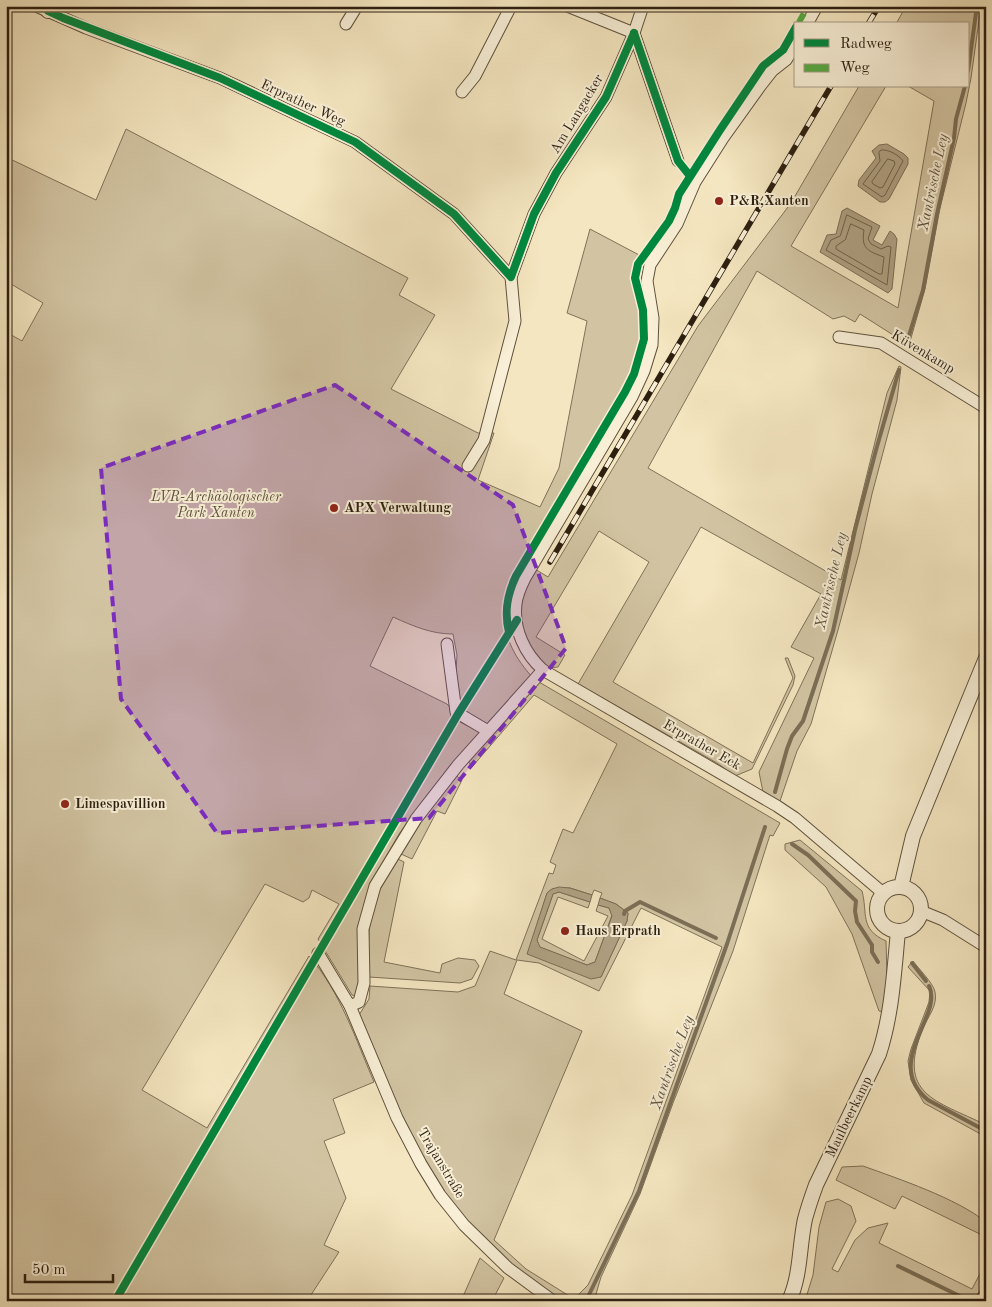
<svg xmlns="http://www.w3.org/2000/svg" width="992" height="1307" font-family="'Old Standard TT',serif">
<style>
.green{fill:#d2c4a2;stroke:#7f7259;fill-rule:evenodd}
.water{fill:#b0a284;stroke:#7b6e56}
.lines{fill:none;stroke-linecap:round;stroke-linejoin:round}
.shore{stroke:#6e604a;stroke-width:1}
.stream{stroke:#7b6e56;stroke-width:4}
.minor-casing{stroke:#5e513c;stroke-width:13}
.tertiary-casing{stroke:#5e513c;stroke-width:16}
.minor{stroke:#f8efd6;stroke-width:11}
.tertiary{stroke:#f8efd6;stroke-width:14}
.rail-casing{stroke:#2c1f10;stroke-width:5.5}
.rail{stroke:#f8efd6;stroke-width:4;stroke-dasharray:11;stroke-linecap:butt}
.quiet{stroke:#54aa42;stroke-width:6;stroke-dasharray:12 6;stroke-linecap:butt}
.cycleway-casing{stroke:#f8efd6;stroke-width:11}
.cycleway{stroke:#00873e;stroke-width:8}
.marked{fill:#7b2cbf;fill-opacity:0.2;stroke:#7b2cbf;stroke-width:4;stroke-dasharray:10 6;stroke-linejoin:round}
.poi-dot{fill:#8f2418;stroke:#f8efd6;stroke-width:2}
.labels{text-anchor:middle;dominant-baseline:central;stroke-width:4;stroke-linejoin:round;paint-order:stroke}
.street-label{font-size:14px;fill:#2c1f10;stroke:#f8efd6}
.poi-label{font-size:14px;font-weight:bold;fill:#2c1f10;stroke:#f8efd6;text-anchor:start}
.park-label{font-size:14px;font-style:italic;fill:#5e513c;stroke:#f8efd6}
.water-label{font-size:15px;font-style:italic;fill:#61533e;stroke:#f8efd6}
</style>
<rect width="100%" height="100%" fill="#f4e6c0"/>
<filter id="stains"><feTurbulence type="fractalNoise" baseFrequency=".004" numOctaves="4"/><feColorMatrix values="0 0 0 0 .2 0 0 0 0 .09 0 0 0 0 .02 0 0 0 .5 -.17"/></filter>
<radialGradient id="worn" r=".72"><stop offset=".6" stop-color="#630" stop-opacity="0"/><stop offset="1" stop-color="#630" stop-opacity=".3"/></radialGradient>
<!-- green -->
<g class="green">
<path d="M906,6H981L971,78L966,103L940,208L925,289L909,345L860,314L855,322L844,316L833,319L757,271L648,468L841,580L887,393L899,366L901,367L897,400L872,494L859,553L838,630L811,724L797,751L780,801L763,792L759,772L814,658L791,647L821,594L701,527L613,682L753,763L793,678L785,658H788L795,676L793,685L752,769L735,776L717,763L578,684L649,562L599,531L536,637L565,655L558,667L548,668C530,651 515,624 522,598C525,588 531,579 535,569L548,577L698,326L791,203L859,86H886L791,246L898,308L934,101L908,86H968V24H896Z"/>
<path d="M126,129L408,278L399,295L435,315L391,389L478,433H494L478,480L540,507L559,468L587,321L567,313L590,229L641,256C623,276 642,306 641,331C641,352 633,372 623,390C601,426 580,462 558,498C540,529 503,577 504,613C504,639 516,659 533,678L487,727L459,711L455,685L457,655L453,634C431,634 413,626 393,617L370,666L447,704L453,711L450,717L478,731L480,735L428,794L399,834L376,874L357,996L352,995L318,939L339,904L312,890L309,898L303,902L265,884L142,1090L207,1128L309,956C340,991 356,1040 374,1082L333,1099L345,1133L324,1141L346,1198L324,1245L339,1252L307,1301H6V332L22,341L43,303L6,281V157L96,200Z"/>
<path d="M539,682L780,823L773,836L770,835L733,951L673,1103L640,1194L601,1277L594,1301H563L545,1290L518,1272L451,1204L426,1166L400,1113L359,1015L369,999L370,986L458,992L475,986L490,951L516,960L549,873L553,874L556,865L550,862L563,829L573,833L617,744L534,695L472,767L468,761ZM570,888L592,895L594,890L602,893L600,898L616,904L628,913L627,921L601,977L528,954L547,893L552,889ZM641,908L722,947L632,1195L588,1285L574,1299L526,1269L494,1240L582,1031L504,994L517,960L539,963L599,991Z"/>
<path d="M454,774L462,780L445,814L437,811L412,859L401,854L409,837Z"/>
<path d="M800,840L862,891C868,913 859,929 886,941L887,977L884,1012L879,1011L852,934L826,887L785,850V844Z"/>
<path d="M398,859L404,862L384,962L440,973L442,964L458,958L475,960L479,966L472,979L460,983L369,977C367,928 368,900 398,859Z"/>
<path d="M559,892L590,902L588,908L558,897L542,939L584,961L608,916L596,911L598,905L609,908L612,915L595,962L587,965L539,947L537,940L553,894Z"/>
<path d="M913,961C918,968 934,984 935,992C938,1005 928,1017 923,1028C896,1095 935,1100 986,1125V1137L924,1103L911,1080L908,1061L911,1049L929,1002L930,991L908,967Z"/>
<path d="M863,1166C899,1179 956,1198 986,1222V1237L902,1196L895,1209L836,1180L842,1167Z"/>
<path d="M838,1199L851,1206L856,1221L832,1269L838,1272L855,1240L868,1228L888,1223L879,1243L972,1289L986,1262V1301H805L813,1275L819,1227L826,1202Z"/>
<path d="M480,1258L504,1278L492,1301H461Z"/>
</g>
<!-- water -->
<g class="water">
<path d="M887,144L904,154L908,158V164L889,199L885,202H880L858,186L859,180L876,158L872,151L879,145Z"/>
<path d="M847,208L880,226L873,240L882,245L890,231L894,234L897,239L892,289L888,293L820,252L827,235L836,234L842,211Z"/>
<path d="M559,887L570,888L592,895L590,902L559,892L553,894L537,940L540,947L587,965L595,962L612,916L609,908L598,905L600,898L616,904L628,913L627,921L601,977L591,979L527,954L547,893L552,889Z"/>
</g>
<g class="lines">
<!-- shore -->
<g class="shore">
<path d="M881,150C888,149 899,155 903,161L885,195L882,197L863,184L880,161L879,153Z"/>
<path d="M888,159L894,161L895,164L883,187L880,188L873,184L872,182Z"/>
<path d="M847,215L872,227L868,239L871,244L881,249L888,246L891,247L887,285L826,250L831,240L840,236Z"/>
<path d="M851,224L864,230C861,248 867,251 884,257L882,274H879L836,249V246L845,240Z"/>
</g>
<!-- stream -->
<g class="stream">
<path d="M968,71L977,6"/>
<path d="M907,342L923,290L937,214L954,138L956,119L965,86"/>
<path d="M775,792L787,749L792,736L803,721L833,631L855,530L876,450L899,370"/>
<path d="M792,844L808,855L856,901L855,911L857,922L872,945V952L878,962"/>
<path d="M624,914L625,911L640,902L716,938"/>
<path d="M912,963L926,981"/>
<path d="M929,986C944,1015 882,1063 928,1100L986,1131"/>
<path d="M898,1266L970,1301"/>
<path d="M586,1301L639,1191L727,944L765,827"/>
<path d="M975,1301L986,1284"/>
</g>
<defs>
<g id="minor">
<path d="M36,6L86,28L220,78L355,142L454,214L511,277L515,321L484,440L468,466"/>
<path d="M567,6L634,33"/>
<path d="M346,24L357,6"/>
<path d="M807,24L817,6"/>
<path d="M634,33L678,161"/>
<path d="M796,44L786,60L772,71L761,85L723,138L695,182L677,224L650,265L647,281L653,318L652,345L644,371L632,397L525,578C521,586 517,595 516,604C513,629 525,654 543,670L777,806L795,818L883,893"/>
<path d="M462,92L475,76L511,6"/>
<path d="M511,277L534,214L556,173L606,97L634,33L643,6"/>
<path d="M839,337L881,343L986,408"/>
<path d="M447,644L456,712L488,731"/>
<path d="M921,911L943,920L986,947"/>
<path d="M318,953L350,1006L397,1118L421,1164L440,1195L464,1225L508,1268L553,1301"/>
<path d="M350,1006L359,1002L364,983L363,929L375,886L416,819L458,765L543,670"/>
</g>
<g id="tertiary">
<path d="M48,11L52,6"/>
<path d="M901,887L913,836L986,658"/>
<circle cx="899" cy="909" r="22"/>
<path d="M789,1301C801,1275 799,1247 805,1219C808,1208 812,1196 816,1185L879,1054C892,1014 894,973 898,931"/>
</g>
</defs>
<!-- minor casing -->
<use href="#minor" class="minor-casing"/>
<!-- tertiary casing -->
<use href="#tertiary" class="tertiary-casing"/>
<!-- minor -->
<use href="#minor" class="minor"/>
<!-- tertiary -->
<use href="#tertiary" class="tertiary"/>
<defs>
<g id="rail">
<path d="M868,24L879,6"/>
<path d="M550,562L831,86"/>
</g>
</defs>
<!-- rail casing -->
<use href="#rail" class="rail-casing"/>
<!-- rail -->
<use href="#rail" class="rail"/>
<!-- quiet -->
<path class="quiet" d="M798,24L808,6"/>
<defs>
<g id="cycleway">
<path d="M46,6L48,11L63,18L220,78L355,142L454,214L511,277L534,214L556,173L606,97L634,33"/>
<path d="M634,33L678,161L690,176"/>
<path d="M509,632C504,612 507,595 516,576L625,392L634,374L644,339L643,310L635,278L638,264L669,221L675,208L679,194L720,130L763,66L783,50L796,27"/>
<path d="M115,1301L458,714L517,620"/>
</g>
</defs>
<!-- cycleway casing -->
<use href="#cycleway" class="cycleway-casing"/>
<!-- cycleway -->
<use href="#cycleway" class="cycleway"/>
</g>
<!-- marked area -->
<path class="marked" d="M335,385L513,505L566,648L429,818L217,833L121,699L101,468Z"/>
<!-- markers -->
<g class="poi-dot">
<circle cx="719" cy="201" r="5"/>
<circle cx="334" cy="508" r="5"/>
<circle cx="65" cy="804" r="5"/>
<circle cx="565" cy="931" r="5"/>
</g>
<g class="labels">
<!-- street labels -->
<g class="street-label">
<text transform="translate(303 103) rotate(25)">Erprather Weg</text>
<text transform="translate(577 114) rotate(-59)">Am Langacker</text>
<text transform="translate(923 352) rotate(31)">Küvenkamp</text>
<text transform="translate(702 745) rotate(30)">Erprather Eck</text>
<text transform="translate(849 1117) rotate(-64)">Maulbeerkamp</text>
<text transform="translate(441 1163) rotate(59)">Trajanstraße</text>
</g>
<!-- poi labels -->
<g class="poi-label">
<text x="729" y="201">P&amp;R,Xanten</text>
<text x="344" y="508">APX Verwaltung</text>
<text x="75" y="804">Limespavillion</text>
<text x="575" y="931">Haus Erprath</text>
</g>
<!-- park labels -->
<g class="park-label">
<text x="216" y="497">LVR-Archäologischer<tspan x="216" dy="16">Park Xanten</tspan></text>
</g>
<!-- water labels -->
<g class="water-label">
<text transform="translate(934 183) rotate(-78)">Xantrische Ley</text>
<text transform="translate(832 581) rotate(-77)">Xantrische Ley</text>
<text transform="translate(673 1063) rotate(-70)">Xantrische Ley</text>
</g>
</g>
<!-- margin -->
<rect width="992" height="1307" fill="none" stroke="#f4e6c0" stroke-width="25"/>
<rect x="8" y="8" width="977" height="1292" fill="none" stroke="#2c1f10" stroke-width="2.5"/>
<rect x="12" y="12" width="967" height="1282" fill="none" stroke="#2c1f10"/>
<!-- legend -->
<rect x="794" y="22" width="175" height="65" fill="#f8efd6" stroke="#a69c87"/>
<rect x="804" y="39" width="25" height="8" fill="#00873e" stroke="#a69c87"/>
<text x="840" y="48" font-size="15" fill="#2c1f10">Radweg</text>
<rect x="804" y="64" width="25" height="8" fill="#54aa42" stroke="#a69c87"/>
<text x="840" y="72" font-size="15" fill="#2c1f10">Weg</text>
<!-- scale -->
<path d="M25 1274v8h88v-8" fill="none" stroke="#2c1f10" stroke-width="2.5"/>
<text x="32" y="1274" font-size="15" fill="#2c1f10" stroke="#f8efd6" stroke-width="4" paint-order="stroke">50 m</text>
<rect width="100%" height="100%" filter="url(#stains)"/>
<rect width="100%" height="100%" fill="url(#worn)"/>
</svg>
